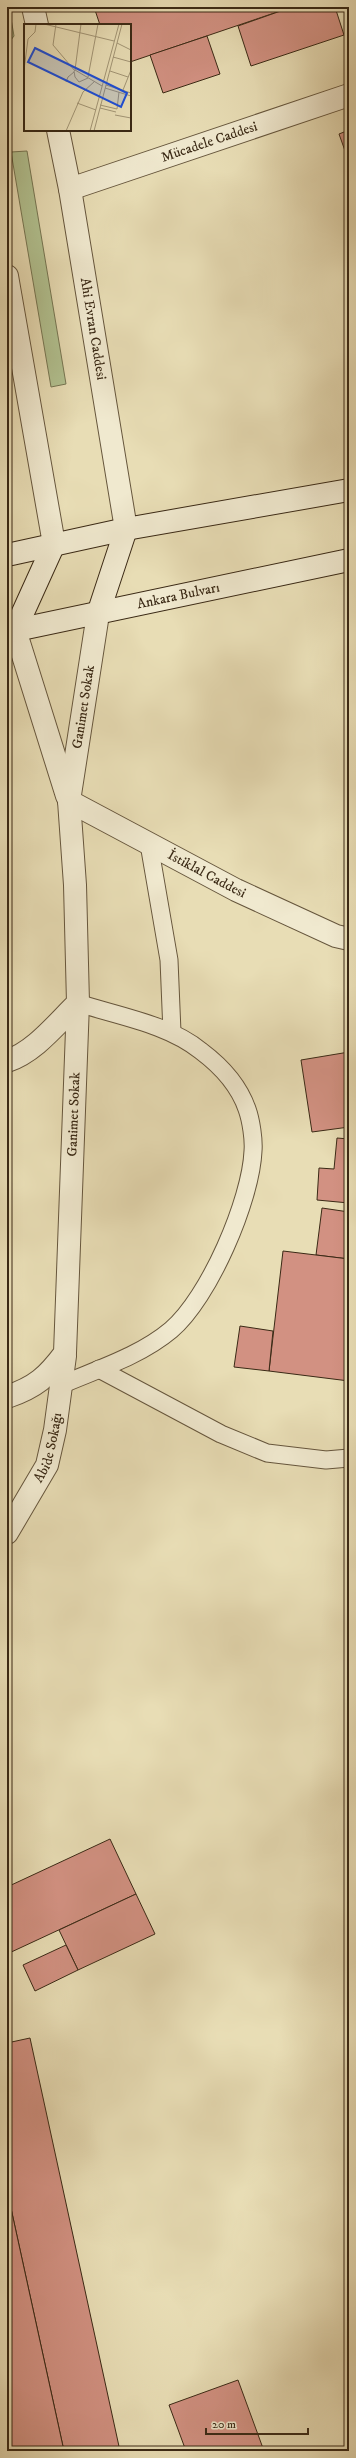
<svg xmlns="http://www.w3.org/2000/svg" width="356" height="2458" font-family="'IM FELL DW Pica',serif">
<style>
.green{fill:#b2c291;stroke:#767653}
.building{fill:#d29182;stroke:#3a2915}
.lines{fill:none;stroke-linecap:round;stroke-linejoin:round}
.service-casing{stroke:#66563d;stroke-width:19}
.minor-casing{stroke:#66563d;stroke-width:24}
.tertiary-casing{stroke:#66563d;stroke-width:24}
.secondary-casing{stroke:#3a2915;stroke-width:24}
.service{stroke:#f0e9cf;stroke-width:17}
.minor{stroke:#f0e9cf;stroke-width:22}
.tertiary{stroke:#f0e9cf;stroke-width:22}
.secondary{stroke:#f0e9cf;stroke-width:22}
.labels{text-anchor:middle;dominant-baseline:central;stroke-width:3;stroke-linejoin:round;paint-order:stroke}
.street-label{font-size:14px;fill:#3a2915;stroke:#f0e9cf}
.inset-road{fill:none;stroke:#a29575;stroke-width:1}
.view{fill:#1d4ed8;fill-opacity:0.15;stroke:#1d4ed8;stroke-width:2}
.inset-edge{fill:none;stroke:#3a2915;stroke-width:2}
</style>
<rect width="100%" height="100%" fill="#e8ddb5"/>
<filter id="stains"><feTurbulence type="fractalNoise" baseFrequency=".005" numOctaves="4"/><feColorMatrix values="0 0 0 0 .2 0 0 0 0 .09 0 0 0 0 .02 0 0 0 .5 -.17"/></filter>
<radialGradient id="worn" r=".72"><stop offset=".6" stop-color="#630" stop-opacity="0"/><stop offset="1" stop-color="#630" stop-opacity=".3"/></radialGradient>
<!-- green -->
<g class="green">
<path d="M7,7H9L14,36L7,45Z"/>
<path d="M27,151L66,384L51,387L11,152Z"/>
</g>
<!-- building -->
<g class="building">
<path d="M94,7H292L130,62V25H100Z"/>
<path d="M292,7H335L344,35L251,66L238,26Z"/>
<path d="M207,36L220,74L163,93L150,55Z"/>
<path d="M349,130V162L339,134Z"/>
<path d="M349,1052V1127L312,1132L301,1060Z"/>
<path d="M337,1138L349,1139V1203L317,1200L319,1168L334,1169Z"/>
<path d="M322,1208L349,1212V1259L316,1255Z"/>
<path d="M283,1251L349,1259V1381L269,1371Z"/>
<path d="M240,1326L273,1331L269,1371L234,1367Z"/>
<path d="M110,1839L136,1894L7,1954V1887Z"/>
<path d="M136,1894L155,1934L78,1970L59,1930Z"/>
<path d="M66,1945L78,1970L35,1991L23,1965Z"/>
<path d="M30,2038L120,2451H64L7,2190V2043Z"/>
<path d="M7,2190L64,2451H7Z"/>
<path d="M238,2380L264,2451H186L169,2405Z"/>
</g>
<g class="lines">
<defs>
<g id="service">
<path d="M149,844L169,960L172,1032"/>
<path d="M99,1369L221,1434L267,1453L326,1460L349,1458"/>
<path d="M61,1385C98,1369 140,1356 171,1330C209,1298 251,1200 253,1151C254,1140 251,1120 247,1109C239,1086 221,1066 201,1051C168,1024 118,1016 78,1003"/>
</g>
<g id="minor">
<path id="s1" d="M70,189L349,95"/>
<path id="s2" d="M69,801L236,890L336,936L349,939"/>
<path id="s3" d="M7,1397C36,1387 47,1377 65,1353L78,1003"/>
<path id="s4" d="M7,1533L47,1465L55,1430L65,1356"/>
</g>
<g id="tertiary">
<path d="M33,7L37,25"/>
<path id="s5" d="M58,130L70,189L126,529"/>
<path d="M7,276L54,544"/>
<path d="M15,630L67,796"/>
<path id="s6" d="M7,1061C35,1052 57,1023 78,1003L75,885L69,801L98,614"/>
</g>
<g id="secondary">
<path d="M7,555L126,529L349,490"/>
<path d="M98,614L126,529"/>
<path d="M15,630L54,544"/>
<path id="s7" d="M7,632L349,560"/>
</g>
</defs>
<!-- service casing -->
<use href="#service" class="service-casing"/>
<!-- minor casing -->
<use href="#minor" class="minor-casing"/>
<!-- tertiary casing -->
<use href="#tertiary" class="tertiary-casing"/>
<!-- secondary casing -->
<use href="#secondary" class="secondary-casing"/>
<!-- service -->
<use href="#service" class="service"/>
<!-- minor -->
<use href="#minor" class="minor"/>
<!-- tertiary -->
<use href="#tertiary" class="tertiary"/>
<!-- secondary -->
<use href="#secondary" class="secondary"/>
</g>
<g class="labels">
<!-- street labels -->
<g class="street-label">
<text stroke="none"><textPath href="#s1" startOffset="147">Mücadele Caddesi</textPath></text>
<text stroke="none"><textPath href="#s5" startOffset="202">Ahi Evran Caddesi</textPath></text>
<text stroke="none"><textPath href="#s7" startOffset="175">Ankara Bulvarı</textPath></text>
<text stroke="none"><textPath href="#s6" startOffset="390">Ganimet Sokak</textPath></text>
<text stroke="none"><textPath href="#s2" startOffset="156">İstiklal Caddesi</textPath></text>
<text stroke="none"><textPath href="#s3" startOffset="313">Ganimet Sokak</textPath></text>
<text stroke="none"><textPath href="#s4" startOffset="96">Abide Sokağı</textPath></text>
</g>
</g>
<!-- overview -->
<g transform="translate(24 24)">
<rect width="107" height="107" fill="#e8ddb5"/>
<path class="inset-road" d="M20,0L90,17M32,0L29,21L51,47M57,0L51,46L78,62M93,19L107,26M89,33L107,38M0,46L4,15L11,8L12,0M50,47L51,53L55,58L64,54M86,47L104,53M64,53L74,0M42,58L44,53L50,48M82,61L107,69M81,64L107,72M99,66L107,46M53,79L72,86M76,81L93,85L95,68M76,84L92,88M91,91L107,94M42,107L59,68L71,57M66,107L95,0M70,107L98,0"/>
<path class="view" d="M11,24L103,69L97,83L4,38Z"/>
<rect width="107" height="107" class="inset-edge"/>
</g>
<!-- margin -->
<rect width="356" height="2458" fill="none" stroke="#e8ddb5" stroke-width="24"/>
<rect x="8" y="8" width="340" height="2442" fill="none" stroke="#3a2915" stroke-width="2"/>
<rect x="12" y="12" width="332" height="2434" fill="none" stroke="#3a2915"/>
<!-- scale -->
<path d="M206 2428v6h102v-6" fill="none" stroke="#3a2915" stroke-width="2"/>
<text x="212" y="2428" font-size="12" fill="#3a2915" stroke="#f0e9cf" stroke-width="3" paint-order="stroke">20 m</text>
<rect width="100%" height="100%" filter="url(#stains)"/>
<rect width="100%" height="100%" fill="url(#worn)"/>
</svg>
